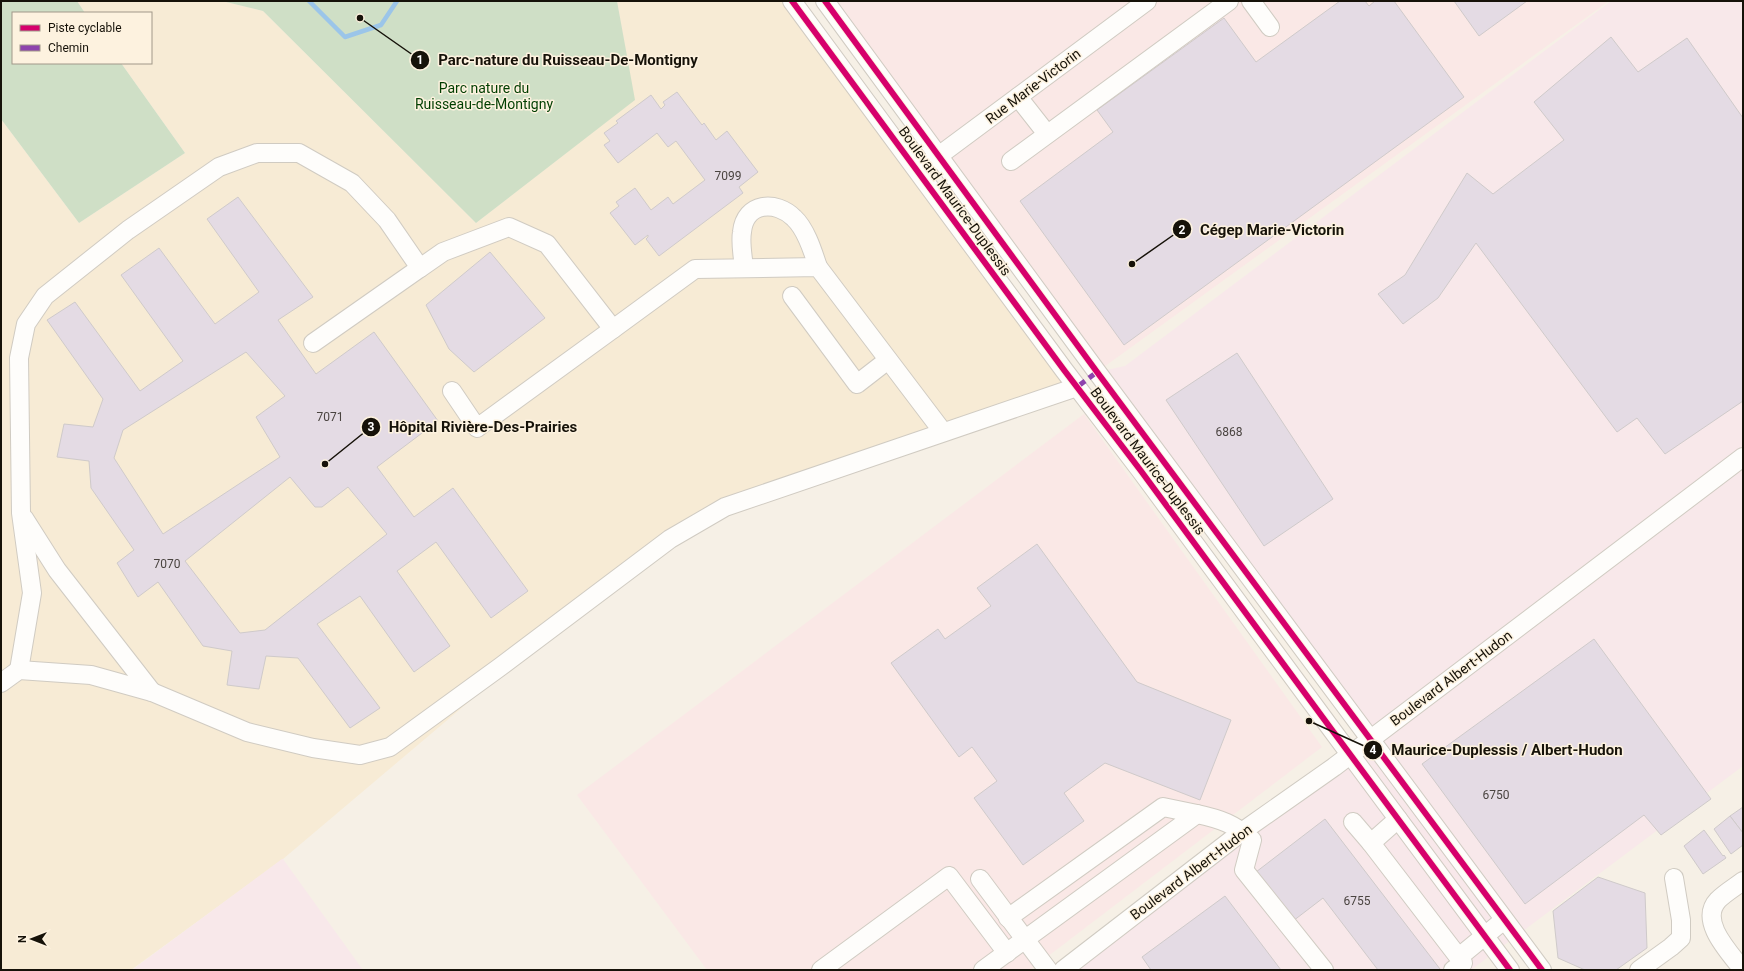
<svg xmlns="http://www.w3.org/2000/svg" width="1744" height="971" font-family="Roboto,sans-serif">
<style>
.built{fill:#f7ebd5}
.industrial{fill:#f8e8ea}
.education{fill:#fae8e6}
.green{fill:#cfdfc6}
.lines{fill:none;stroke-linecap:round;stroke-linejoin:round}
.stream{stroke:#9bc5e9;stroke-width:4.5}
.building{fill:#e4dbe4;stroke:#cfcaca;fill-rule:evenodd}
.minor-casing{stroke:#d0cbc2;stroke-width:20}
.minor{stroke:#fefdfb;stroke-width:18}
.quiet{stroke:#8e44ad;stroke-width:5;stroke-dasharray:10 5;stroke-linecap:butt}
.cycleway-casing{stroke:#fdf2df;stroke-width:8}
.cycleway{stroke:#d6006c;stroke-width:6}
.labels{text-anchor:middle;dominant-baseline:central;stroke-width:3;stroke-linejoin:round;paint-order:stroke}
.number-label{font-size:12px;fill:#4a4440}
.street-label{font-size:14px;fill:#161209;stroke:#fdf2df}
.park-label{font-size:14px;fill:#013e00;stroke:#fdf2df}
.leader{fill:none;stroke:#161209;stroke-width:1.5}
.callout-dot{fill:#161209;stroke:#fdf2df;stroke-width:1.5}
.mark-label{font-size:12px;text-anchor:middle;font-weight:bold;fill:#fff}
.callout-label{font-size:15px;text-anchor:middle;font-weight:bold;fill:#161209;stroke:#fdf2df;stroke-width:3;stroke-linejoin:round;paint-order:stroke}
</style>
<rect width="100%" height="100%" fill="#f6f0e6"/>
<!-- built -->
<path class="built" d="M77,1H223L263,11L476,223L634,100L617,1H792L1077,387L725,507L594,596L283,859L131,970H1V119L79,223L185,153L121,63H151V13H85Z"/>
<!-- industrial -->
<g class="industrial">
<path d="M1611,1H1743V766L1471,970H1064L1370,739L1097,372L1125,366Z"/>
<path d="M283,859L363,970H132L282,859Z"/>
</g>
<!-- education -->
<g class="education">
<path d="M827,1H1609L1097,372Z"/>
<path d="M1084,414L1322,747L1030,970H707L577,795Z"/>
</g>
<!-- green -->
<g class="green">
<path d="M1,1H77L85,13H13V63H121L185,153L79,223L1,119Z"/>
<path d="M222,1H617L635,100L476,223L263,11Z"/>
</g>
<g class="lines">
<!-- stream -->
<path class="stream" d="M309,1L345,37L381,25L397,1"/>
</g>
<!-- building -->
<g class="building">
<path d="M1340,1H1365L1369,6L1375,1H1394L1464,97L1124,345L1020,201L1113,132L1097,110L1224,18L1256,62Z"/>
<path d="M1454,1H1527L1479,36Z"/>
<path d="M1611,37L1638,72L1687,38L1743,118V401L1665,454L1637,418L1617,432L1476,243L1438,298L1403,324L1378,294L1405,275L1467,173L1493,194L1564,140L1534,102Z"/>
<path d="M677,92L702,125L704,123L716,140L727,131L758,172L739,187L743,193L659,256L646,239L648,237V235L635,245L610,213L619,206L616,202L635,188L651,210L668,197L673,204L705,180L676,141L668,147L657,133L618,163L604,145L610,141L604,133L618,123L616,121L651,95L661,109L665,105L663,102Z"/>
<path d="M238,197L313,297L278,320L316,374L374,332L438,421L377,467L414,517L453,488L528,591L491,618L436,542L397,571L450,646L414,672L360,596L317,624L380,708L350,728L298,658L266,656L259,689L227,685L232,651L203,646L158,582L138,597L117,563L134,550L91,488L89,461L57,457L64,424L93,427L103,399L47,320L75,302L140,391L183,361L121,275L159,248L215,324L259,292L207,219ZM246,352L285,396L256,417L280,457L163,534L114,458L123,430ZM290,477L315,507H322L348,487L387,534L265,630L240,633L185,561Z"/>
<path d="M490,252L545,318L474,372L449,349L426,305Z"/>
<path d="M1237,353L1333,499L1264,546L1166,400Z"/>
<path d="M1037,544L1137,682L1231,720L1200,800L1105,763L1064,793L1084,821L1023,865L974,798L997,781L972,747L959,757L891,663L938,629L945,639L991,606L977,588Z"/>
<path d="M1594,639L1711,799L1661,835L1644,815L1525,904L1422,764Z"/>
<path d="M1743,807V833L1730,816Z"/>
<path d="M1730,816L1743,833V845L1731,854L1714,829Z"/>
<path d="M1325,819L1440,969L1439,970H1378L1323,898L1293,921L1256,872Z"/>
<path d="M1704,830L1723,856L1724,855L1726,858L1703,874L1684,846Z"/>
<path d="M1598,877L1645,893L1647,948L1616,970H1585L1558,958L1553,911Z"/>
<path d="M1225,896L1281,970H1151L1142,957Z"/>
</g>
<g class="lines">
<defs>
<g id="minor">
<path d="M792,1L1064,370L1141,471L1332,730L1510,970"/>
<path d="M825,1L1097,372L1542,970"/>
<path d="M1251,1L1270,27"/>
<path d="M1018,97L1047,134"/>
<path d="M1011,161L1229,1"/>
<path d="M929,163L1147,1"/>
<path d="M744,268C743,257 740,243 742,232C745,202 776,200 794,218C806,229 813,252 818,267"/>
<path d="M792,296L857,384L888,360"/>
<path d="M313,343L420,268"/>
<path d="M452,391L477,428L613,329"/>
<path d="M24,518L57,570L152,692"/>
<path d="M19,670L32,593L21,513L19,358L26,324L45,296L128,230L219,167L257,153H299L352,183L387,220L420,268L443,252L509,227L547,244L613,329L695,269L818,267L943,432"/>
<path d="M1,683L19,670L91,675L152,692L247,732L313,748L360,755L390,747L500,667L670,539L725,507L1077,387"/>
<path d="M1197,814C1220,819 1235,824 1252,840L1244,870L1324,970"/>
<path d="M1398,819L1371,843L1463,963L1453,970"/>
<path d="M1353,822L1371,843"/>
<path d="M980,879L1048,970"/>
<path d="M1459,957L1504,920"/>
<path d="M821,970L949,876L1007,953"/>
<path d="M983,970L1197,814L1163,807L1008,918"/>
<path d="M1063,970L1243,831L1334,767L1743,457"/>
<path d="M1639,970L1671,947L1681,938V920L1674,878"/>
<path d="M1743,970C1730,953 1698,921 1718,900C1725,893 1735,887 1743,881"/>
</g>
</defs>
<!-- minor casing -->
<use href="#minor" class="minor-casing"/>
<!-- minor -->
<use href="#minor" class="minor"/>
<!-- quiet -->
<path class="quiet" d="M1077,387L1097,372"/>
<defs>
<g id="cycleway">
<path d="M792,1L1064,370L1141,471L1332,730L1510,970"/>
<path d="M825,1L1097,372L1542,970"/>
</g>
</defs>
<!-- cycleway casing -->
<use href="#cycleway" class="cycleway-casing"/>
<!-- cycleway -->
<use href="#cycleway" class="cycleway"/>
</g>
<g class="labels">
<!-- number labels -->
<g class="number-label">
<text x="728" y="176">7099</text>
<text x="330" y="417">7071</text>
<text x="1229" y="432">6868</text>
<text x="167" y="564">7070</text>
<text x="1496" y="795">6750</text>
<text x="1357" y="901">6755</text>
</g>
<!-- street labels -->
<g class="street-label">
<text transform="translate(1033 86) rotate(-37)">Rue Marie-Victorin</text>
<text transform="translate(955 201) rotate(54)">Boulevard Maurice-Duplessis</text>
<text transform="translate(1148 461) rotate(53)">Boulevard Maurice-Duplessis</text>
<text transform="translate(1451 678) rotate(-37)">Boulevard Albert-Hudon</text>
<text transform="translate(1191 872) rotate(-37)">Boulevard Albert-Hudon</text>
</g>
<!-- park labels -->
<g class="park-label">
<text x="484" y="88">Parc nature du<tspan x="484" dy="16">Ruisseau-de-Montigny</tspan></text>
</g>
</g>
<!-- callouts -->
<path class="leader" d="M360 18L420 60M1132 264L1182 229M325 464L371 427M1309 721L1373 750"/>
<g class="callout-dot">
<circle cx="360" cy="18" r="4"/>
<circle cx="1132" cy="264" r="4"/>
<circle cx="325" cy="464" r="4"/>
<circle cx="1309" cy="721" r="4"/>
<circle cx="420" cy="60" r="10"/>
<circle cx="1182" cy="229" r="10"/>
<circle cx="371" cy="427" r="10"/>
<circle cx="1373" cy="750" r="10"/>
</g>
<g class="mark-label">
<text x="420" y="64">1</text>
<text x="1182" y="234">2</text>
<text x="371" y="431">3</text>
<text x="1373" y="754">4</text>
</g>
<g class="callout-label">
<text x="568" y="65">Parc-nature du Ruisseau-De-Montigny</text>
<text x="1272" y="235">Cégep Marie-Victorin</text>
<text x="483" y="432">Hôpital Rivière-Des-Prairies</text>
<text x="1507" y="755">Maurice-Duplessis / Albert-Hudon</text>
</g>
<!-- border -->
<rect width="1744" height="971" fill="none" stroke="#161209" stroke-width="4"/>
<!-- legend -->
<rect x="12" y="12" width="140" height="52" fill="#fdf2df" stroke="#a19889"/>
<rect x="20" y="25" width="20" height="6" fill="#d6006c" stroke="#a19889"/>
<text x="48" y="32" font-size="12" fill="#161209">Piste cyclable</text>
<rect x="20" y="45" width="20" height="6" fill="#8e44ad" stroke="#a19889"/>
<text x="48" y="52" font-size="12" fill="#161209">Chemin</text>
<!-- north arrow -->
<g transform="translate(32 939) rotate(270)" stroke="#fdf2df" stroke-width="3" paint-order="stroke">
<path d="M0-3L7 15L0 10L-7 15Z" fill="#161209"/>
<text y="-6" font-size="11" font-weight="bold" text-anchor="middle" fill="#161209">N</text>
</g>
</svg>
